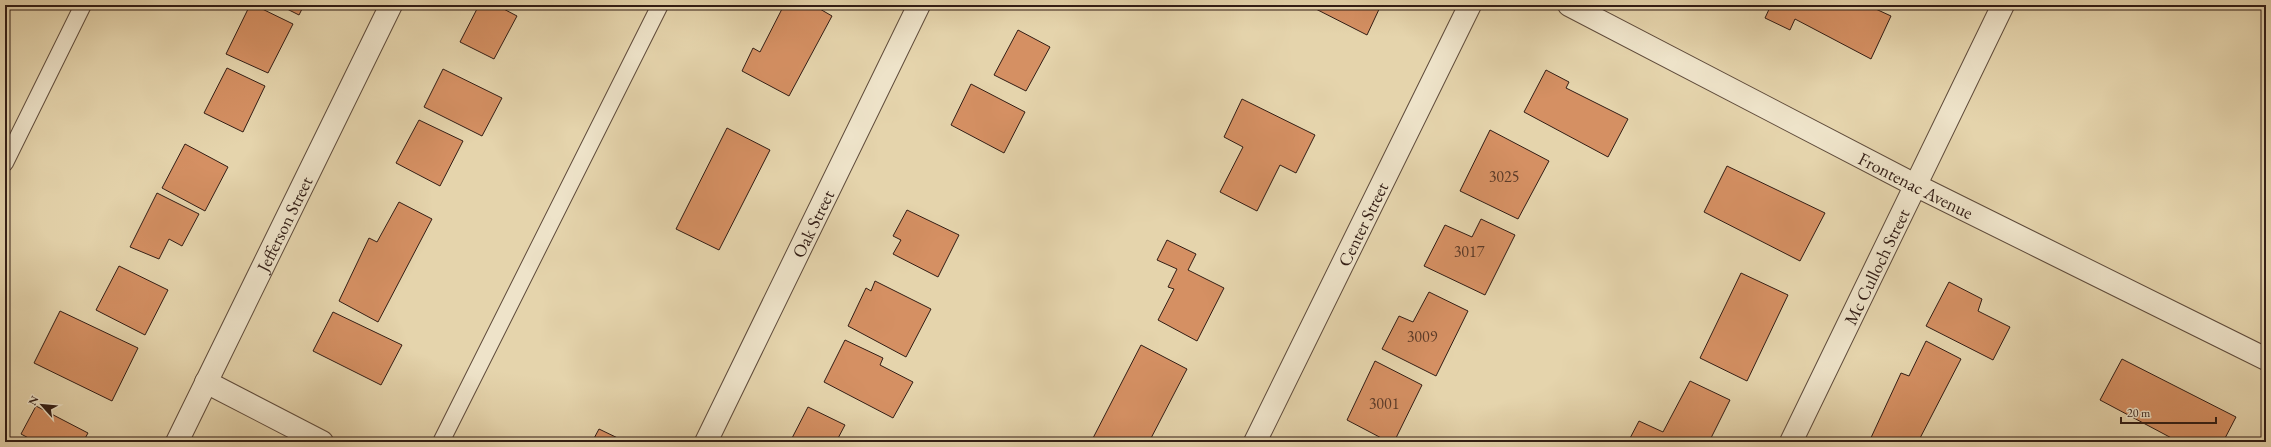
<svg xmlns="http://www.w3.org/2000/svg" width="2271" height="447" font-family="'EB Garamond',serif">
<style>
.building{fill:#d59063;stroke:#321d15}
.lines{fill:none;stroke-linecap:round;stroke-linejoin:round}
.service-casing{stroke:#5f4b3b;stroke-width:18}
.minor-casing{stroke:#5f4b3b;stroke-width:24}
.tertiary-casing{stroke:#5f4b3b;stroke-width:24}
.service{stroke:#eee3c9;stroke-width:16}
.minor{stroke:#eee3c9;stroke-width:22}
.tertiary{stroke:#eee3c9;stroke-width:22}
.labels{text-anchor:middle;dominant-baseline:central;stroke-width:3;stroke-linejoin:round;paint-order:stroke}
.number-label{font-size:16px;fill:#5b3a28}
.street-label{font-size:18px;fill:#321d15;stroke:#eee3c9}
</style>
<rect width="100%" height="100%" fill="#e5d4ac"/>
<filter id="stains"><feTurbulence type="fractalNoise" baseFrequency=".005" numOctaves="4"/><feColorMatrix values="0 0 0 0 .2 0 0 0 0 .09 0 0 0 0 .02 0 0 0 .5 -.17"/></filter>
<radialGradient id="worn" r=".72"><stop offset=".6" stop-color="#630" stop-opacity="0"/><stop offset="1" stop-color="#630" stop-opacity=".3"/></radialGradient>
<!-- building -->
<g class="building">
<path d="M250,5H254L293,24L268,73L226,54Z"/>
<path d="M279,5H304L299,15Z"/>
<path d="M479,5H496L517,16L494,59L460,42Z"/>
<path d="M784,5H813L832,16L789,96L742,71L753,48L760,52Z"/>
<path d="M1308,5H1381L1367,35Z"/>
<path d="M1771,5H1867L1891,16L1871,59L1795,19L1790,30L1765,18Z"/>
<path d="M1018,30L1050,47L1026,91L994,75Z"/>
<path d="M227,68L265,86L243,132L204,113Z"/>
<path d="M443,69L502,98L482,136L424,107Z"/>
<path d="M1546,70L1569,82L1566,88L1628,119L1608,157L1524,112Z"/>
<path d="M971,84L1025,112L1004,153L951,125Z"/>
<path d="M1242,99L1315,135L1296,173L1280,165L1257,211L1220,192L1243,147L1224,137Z"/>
<path d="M419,120L463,141L440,186L396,163Z"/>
<path d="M727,128L770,150L719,250L676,229Z"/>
<path d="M1490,130L1549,161L1518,219L1460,191Z"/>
<path d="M185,144L228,167L205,211L162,188Z"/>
<path d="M1727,166L1825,213L1800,261L1704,212Z"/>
<path d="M157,193L199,214L182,246L169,239L159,259L130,247Z"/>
<path d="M399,202L432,219L378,322L339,301L369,238L377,242Z"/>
<path d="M907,210L959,235L938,277L893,254L901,240L893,236Z"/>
<path d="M1481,219L1515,235L1485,295L1424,266L1445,225L1472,237Z"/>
<path d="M1167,240L1196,254L1188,270L1224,288L1197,341L1158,320L1174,289L1168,287L1177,269L1157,260Z"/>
<path d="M119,266L168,290L145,335L96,310Z"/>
<path d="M1741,273L1788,295L1747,381L1700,358Z"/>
<path d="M875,281L931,309L906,357L848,326L866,288L871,291Z"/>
<path d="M1949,282L1982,299L1978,311L2010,327L1993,360L1926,326Z"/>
<path d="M1429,292L1468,311L1436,376L1382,349L1399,316L1413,322Z"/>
<path d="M60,311L138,348L112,401L34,363Z"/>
<path d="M333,312L402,345L381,385L313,351Z"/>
<path d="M845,340L883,358L880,365L913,382L893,418L824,382Z"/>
<path d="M1926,341L1961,359L1918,442H1869L1901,373L1909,376Z"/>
<path d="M1141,345L1187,369L1149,442H1096L1092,440Z"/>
<path d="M2122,359L2236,417L2223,442H2179L2100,400Z"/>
<path d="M1375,361L1422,385L1394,442H1389L1347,420Z"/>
<path d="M1690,381L1730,400L1709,442H1628L1639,421L1663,432Z"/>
<path d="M36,406L88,433L83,442H36L21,434Z"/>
<path d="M808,407L845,425L836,442H790Z"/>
<path d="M599,429L626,442H592Z"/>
</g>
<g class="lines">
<defs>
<g id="service">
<path d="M5,163L83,5"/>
<path d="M441,442L660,5"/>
</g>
<g id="minor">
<path id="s1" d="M1569,5L1915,185L2266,359"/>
<path d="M206,382L322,442"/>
<path id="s2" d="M706,442L919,5"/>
<path id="s3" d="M1255,442L1470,5"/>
<path id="s4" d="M1791,442L2003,5"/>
</g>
<g id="tertiary">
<path id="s5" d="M177,442L391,5"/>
</g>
</defs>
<!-- service casing -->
<use href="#service" class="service-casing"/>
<!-- minor casing -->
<use href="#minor" class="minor-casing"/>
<!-- tertiary casing -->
<use href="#tertiary" class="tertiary-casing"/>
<!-- service -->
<use href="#service" class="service"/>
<!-- minor -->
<use href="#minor" class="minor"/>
<!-- tertiary -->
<use href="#tertiary" class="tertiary"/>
</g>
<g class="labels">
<!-- number labels -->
<g class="number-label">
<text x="1504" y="176">3025</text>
<text x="1469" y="251">3017</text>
<text x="1422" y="336">3009</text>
<text x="1384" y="403">3001</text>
</g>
<!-- street labels -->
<g class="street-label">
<text stroke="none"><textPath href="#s1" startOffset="391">Frontenac Avenue</textPath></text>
<text stroke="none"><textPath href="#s5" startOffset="243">Jefferson Street</textPath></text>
<text stroke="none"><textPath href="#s2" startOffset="243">Oak Street</textPath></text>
<text stroke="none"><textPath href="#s3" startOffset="243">Center Street</textPath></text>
<text stroke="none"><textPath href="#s4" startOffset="195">Mc Culloch Street</textPath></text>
</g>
</g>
<!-- margin -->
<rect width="2271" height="447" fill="none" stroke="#e5d4ac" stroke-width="20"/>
<rect x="6" y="6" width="2259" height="435" fill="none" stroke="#321d15" stroke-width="2"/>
<rect x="10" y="10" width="2251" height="427" fill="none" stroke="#321d15"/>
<!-- north arrow -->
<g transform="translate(42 405) rotate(297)" stroke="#eee3c9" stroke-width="3" paint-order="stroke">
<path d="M0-3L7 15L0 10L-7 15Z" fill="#321d15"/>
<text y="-6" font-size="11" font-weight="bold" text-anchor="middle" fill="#321d15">N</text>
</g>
<!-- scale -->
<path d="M2121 417v6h95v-6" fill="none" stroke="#321d15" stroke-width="2"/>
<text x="2127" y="417" font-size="12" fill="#321d15" stroke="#eee3c9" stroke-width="3" paint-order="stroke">20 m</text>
<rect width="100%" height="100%" filter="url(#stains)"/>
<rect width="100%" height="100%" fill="url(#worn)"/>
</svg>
